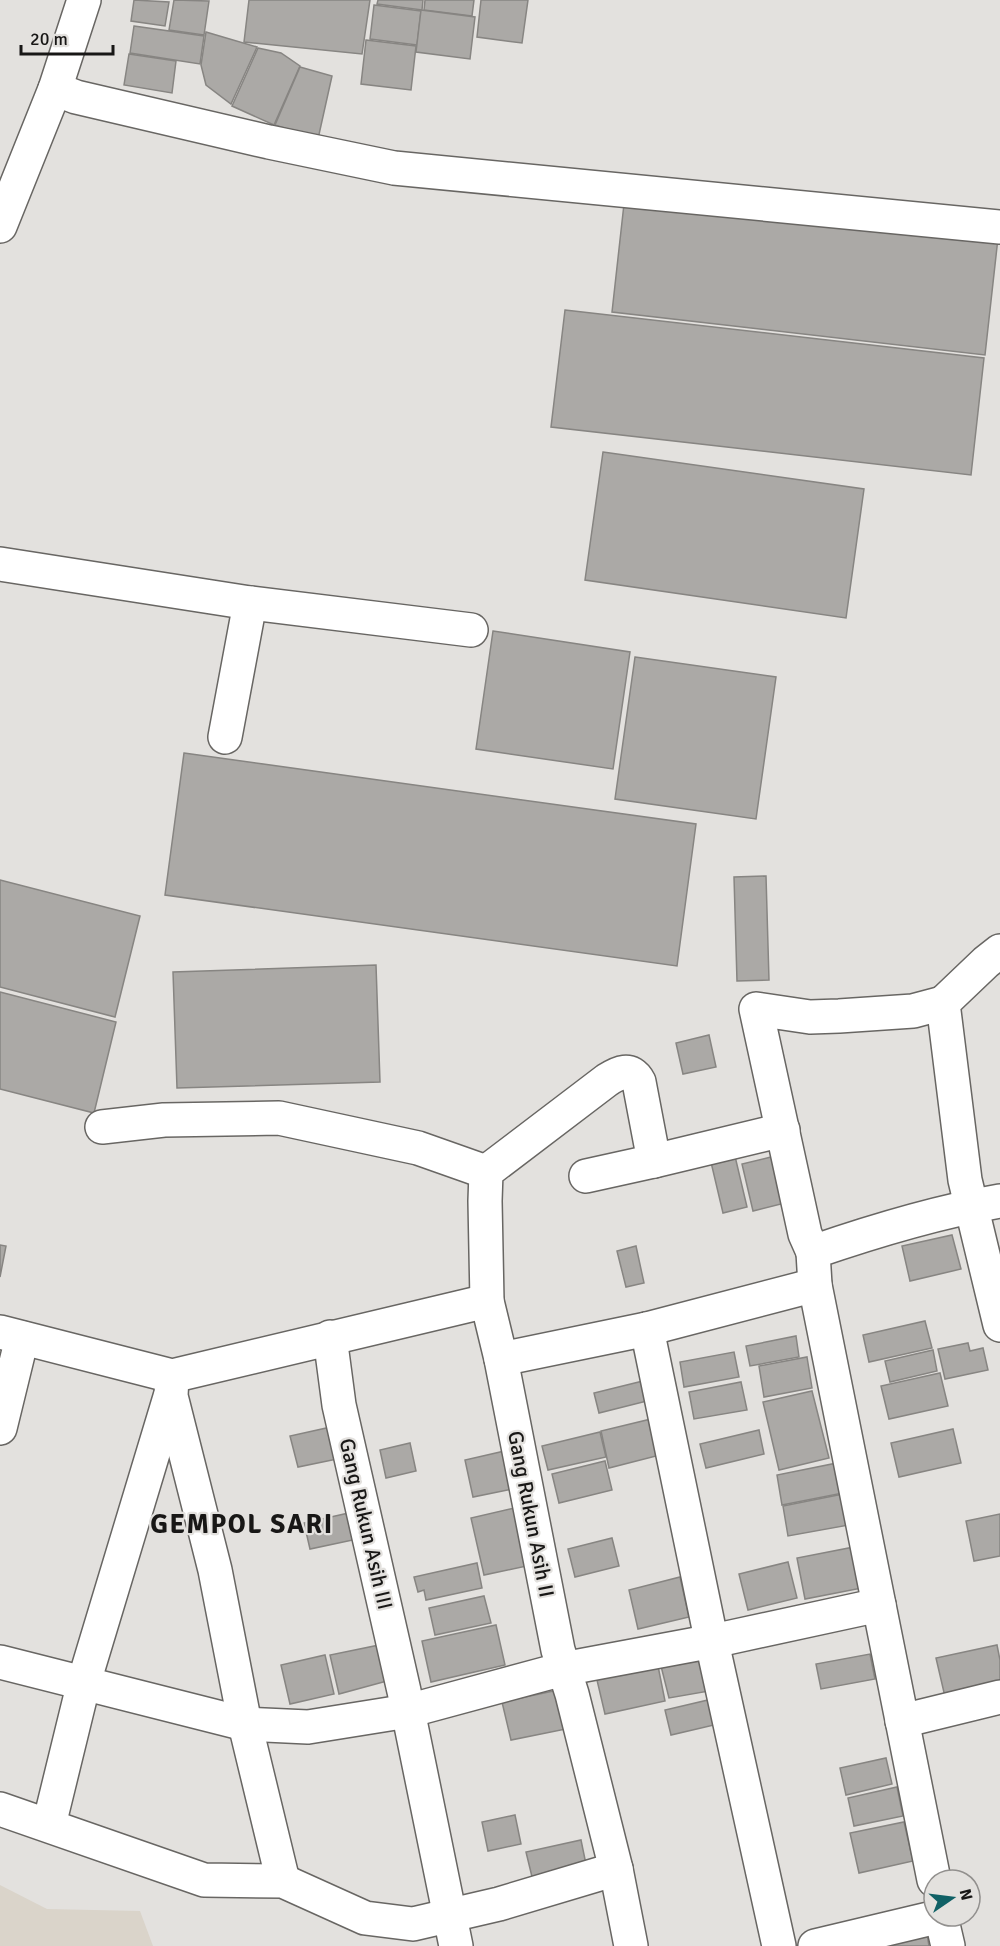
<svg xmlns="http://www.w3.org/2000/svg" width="1000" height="1946" font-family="Signika,sans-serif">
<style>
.built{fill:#dad4ca}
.building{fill:#aba9a6;stroke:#878582;stroke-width:1.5}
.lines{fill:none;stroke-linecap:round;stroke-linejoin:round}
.minor-casing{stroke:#686663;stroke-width:36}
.minor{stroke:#fff;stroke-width:33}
.labels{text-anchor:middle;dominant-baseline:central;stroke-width:4.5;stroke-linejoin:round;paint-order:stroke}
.street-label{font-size:21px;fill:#181716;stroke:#e3e1de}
.district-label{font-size:27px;font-weight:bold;letter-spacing:1.5px;fill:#181716;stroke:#e3e1de}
</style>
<rect width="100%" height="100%" fill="#e3e1de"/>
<!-- built -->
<path class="built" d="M0,1885L47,1909L140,1911L153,1946H0Z"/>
<!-- building -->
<g class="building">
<path d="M134,0L169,2L165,26L131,21Z"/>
<path d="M174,0L209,1L204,35L169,30Z"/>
<path d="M249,0H370L362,54L244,42Z"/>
<path d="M378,0H423L422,10L377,4Z"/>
<path d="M425,0H474L472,16L424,10Z"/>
<path d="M481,0H528L522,43L477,37Z"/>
<path d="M374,5L421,11L417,45L370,39Z"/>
<path d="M421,10L475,17L470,59L416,52Z"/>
<path d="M134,26L204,36L200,64L130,53Z"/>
<path d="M206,32L257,47L231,104L206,85L201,65Z"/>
<path d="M366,40L416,46L411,90L361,84Z"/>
<path d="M258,48L281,53L300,66L274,125L232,106Z"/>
<path d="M129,54L176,61L172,93L124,85Z"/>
<path d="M300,67L332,76L318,139L275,125Z"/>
<path d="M625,195L998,238L985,355L612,312Z"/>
<path d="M565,310L984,358L971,475L551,427Z"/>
<path d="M603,452L864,489L846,618L585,580Z"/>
<path d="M493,631L630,652L613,769L476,749Z"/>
<path d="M635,657L776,677L756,819L615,799Z"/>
<path d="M184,753L696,824L677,966L165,895Z"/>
<path d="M766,876L769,980L737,981L734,877Z"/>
<path d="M0,880L140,916L115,1017L0,987Z"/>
<path d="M376,965L380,1082L177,1088L173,972Z"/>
<path d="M0,992L116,1022L94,1113L0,1089Z"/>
<path d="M709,1035L716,1067L683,1074L676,1043Z"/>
<path d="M734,1152L747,1207L723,1213L710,1158Z"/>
<path d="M775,1156L785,1203L753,1211L742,1164Z"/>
<path d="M952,1235L961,1269L910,1281L902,1246Z"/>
<path d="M0,1245L6,1246L0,1277Z"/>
<path d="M636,1246L644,1283L626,1287L617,1251Z"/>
<path d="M925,1321L932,1348L869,1362L863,1335Z"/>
<path d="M796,1336L799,1357L750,1366L746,1346Z"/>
<path d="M968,1343L970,1351L983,1348L988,1370L945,1379L938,1349Z"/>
<path d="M933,1350L937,1371L890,1382L885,1361Z"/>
<path d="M734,1352L739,1377L684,1387L680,1362Z"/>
<path d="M807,1357L812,1388L764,1397L759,1366Z"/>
<path d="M940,1373L948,1406L889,1419L881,1386Z"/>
<path d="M647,1380L651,1400L599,1413L594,1393Z"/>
<path d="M741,1382L747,1410L694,1419L689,1392Z"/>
<path d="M812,1391L829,1458L779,1470L763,1402Z"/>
<path d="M651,1419L660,1455L609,1468L601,1431Z"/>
<path d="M340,1425L347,1457L298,1467L290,1436Z"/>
<path d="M953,1429L961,1463L899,1477L891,1443Z"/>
<path d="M759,1430L764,1454L706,1468L700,1444Z"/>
<path d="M600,1432L606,1457L548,1470L542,1446Z"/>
<path d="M410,1443L416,1471L386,1478L380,1450Z"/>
<path d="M509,1450L517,1488L473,1497L465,1460Z"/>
<path d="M605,1461L612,1490L559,1503L552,1474Z"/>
<path d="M837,1463L843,1493L782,1505L777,1475Z"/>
<path d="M843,1494L849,1525L788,1536L783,1506Z"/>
<path d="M523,1506L536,1564L484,1575L471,1518Z"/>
<path d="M362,1510L367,1537L310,1549L304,1523Z"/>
<path d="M1000,1514V1556L974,1561L966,1521Z"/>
<path d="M612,1538L619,1566L575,1577L568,1549Z"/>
<path d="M854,1547L862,1588L805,1599L797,1558Z"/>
<path d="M788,1562L797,1598L748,1610L739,1574Z"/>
<path d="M477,1563L482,1588L426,1600L424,1590L418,1592L414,1577Z"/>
<path d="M680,1577L689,1617L638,1629L629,1590Z"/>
<path d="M484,1596L491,1623L435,1635L429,1608Z"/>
<path d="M496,1625L505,1665L431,1682L422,1641Z"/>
<path d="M389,1643L398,1678L339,1694L330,1655Z"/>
<path d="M997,1645L1000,1660V1689L946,1701L936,1658Z"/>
<path d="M705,1654L715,1690L669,1698L660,1662Z"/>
<path d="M870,1654L875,1679L821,1689L816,1664Z"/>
<path d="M325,1655L334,1694L290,1704L281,1665Z"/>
<path d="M658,1666L665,1701L605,1714L597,1680Z"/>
<path d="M558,1690L566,1729L511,1740L502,1702Z"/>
<path d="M708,1700L714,1725L671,1735L665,1710Z"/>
<path d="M886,1758L892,1784L846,1795L840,1768Z"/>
<path d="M897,1787L903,1816L854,1826L848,1798Z"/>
<path d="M515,1815L521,1844L488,1851L482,1822Z"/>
<path d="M904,1822L913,1861L859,1873L850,1833Z"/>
<path d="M581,1840L588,1874L534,1885L526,1852Z"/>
<path d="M926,1928L929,1946H840Z"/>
</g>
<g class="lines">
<defs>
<g id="minor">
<path d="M55,89L76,97L269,142L394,168L1000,227"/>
<path d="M0,226L55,89L84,0"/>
<path d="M0,564L250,603L471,630"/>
<path d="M225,737L250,603"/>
<path d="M1000,951L986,962L943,1003L965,1180L1000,1325"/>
<path d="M102,1127L164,1120L279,1118L418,1148L486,1172"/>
<path d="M586,1176L654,1161"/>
<path d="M813,1252L805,1234L756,1009L810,1017L839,1016L913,1011L943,1003"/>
<path d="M647,1329L708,1624L779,1946"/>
<path d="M0,1332L172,1376L487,1301"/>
<path d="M330,1337L339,1405L404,1691L456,1946"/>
<path d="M501,1359L647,1329L815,1285"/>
<path d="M172,1376L171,1396L215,1570L245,1724L283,1881"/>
<path d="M0,1428L22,1338"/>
<path d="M0,1662L245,1724L308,1727L408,1711L563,1669L713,1641L879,1605"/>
<path d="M902,1721L1000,1697"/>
<path d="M0,1809L204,1880L283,1881L365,1918L413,1924L499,1904L616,1869"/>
<path d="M49,1825L84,1682L170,1397"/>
<path d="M934,1880L815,1285L813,1252C874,1231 937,1212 1000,1201"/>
<path d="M941,1916L948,1946"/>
<path d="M631,1946L616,1869L572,1694L558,1650L501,1359L487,1301L485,1201L486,1172L607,1080C618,1073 631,1066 639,1082L654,1161L783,1130"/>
<path d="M815,1946L941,1916"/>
</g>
</defs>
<!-- minor casing -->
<use href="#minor" class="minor-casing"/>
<!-- minor -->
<use href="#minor" class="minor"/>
</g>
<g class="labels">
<!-- street labels -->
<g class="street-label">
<text transform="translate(531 1514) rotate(79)">Gang Rukun Asih II</text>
<text transform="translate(366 1524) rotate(77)">Gang Rukun Asih III</text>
</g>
<!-- district labels -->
<g class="district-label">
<text x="242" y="1524">GEMPOL SARI</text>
</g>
</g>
<!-- north arrow -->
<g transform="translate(952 1898) rotate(76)"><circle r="28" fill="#e3e1de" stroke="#92908e" stroke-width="1.5"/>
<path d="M0-4.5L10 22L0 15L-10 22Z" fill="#106166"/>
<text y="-9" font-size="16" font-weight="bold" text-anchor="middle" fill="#181716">N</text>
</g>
<!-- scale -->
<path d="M21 45v9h92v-9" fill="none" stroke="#181716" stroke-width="3"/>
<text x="30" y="45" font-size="18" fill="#181716" stroke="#e3e1de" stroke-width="4.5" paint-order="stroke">20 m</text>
</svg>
